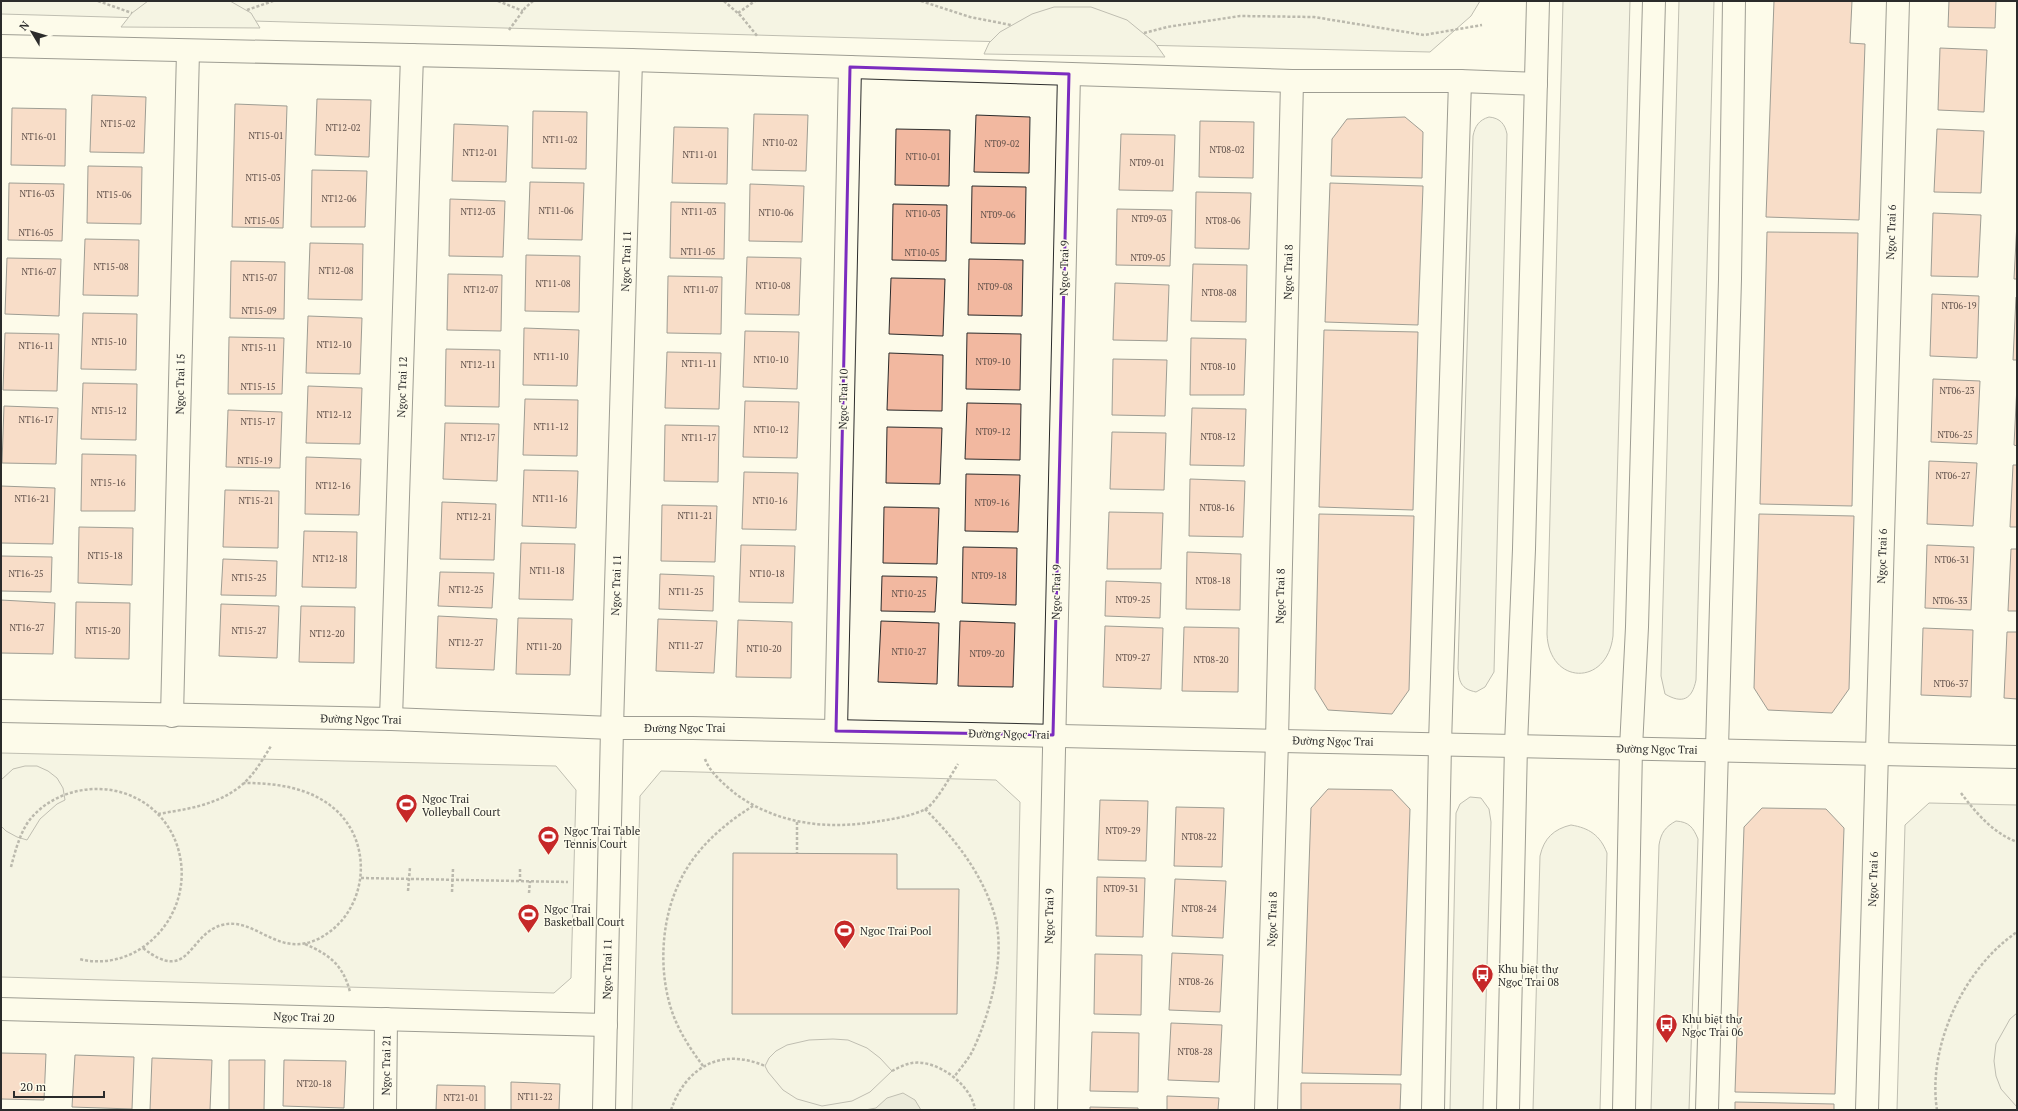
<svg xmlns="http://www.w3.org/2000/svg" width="2018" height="1111" font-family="'PT Serif',serif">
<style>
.green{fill:#ecebdb;stroke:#74746e}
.parking{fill:#eceadb;stroke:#74746e}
.water{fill:#d8d7c9;stroke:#74746e}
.building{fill:#f2b8a0;stroke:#2b2b2b}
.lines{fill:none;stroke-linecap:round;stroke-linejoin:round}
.minor-casing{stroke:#2b2b2b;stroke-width:24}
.secondary-casing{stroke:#2b2b2b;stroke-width:24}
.path{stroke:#6a6964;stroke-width:2.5;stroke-dasharray:3 2;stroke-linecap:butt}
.minor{stroke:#fdfbea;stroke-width:22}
.secondary{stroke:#fdfbea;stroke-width:22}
.marked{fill:none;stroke:#7b2cbf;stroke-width:3;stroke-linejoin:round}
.labels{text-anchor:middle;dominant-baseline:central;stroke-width:3;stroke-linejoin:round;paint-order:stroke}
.number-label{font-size:9px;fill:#5d4e48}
.street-label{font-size:11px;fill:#2b2b2b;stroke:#fdfbea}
.poi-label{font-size:11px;fill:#2b2b2b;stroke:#fdfbea;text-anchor:start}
</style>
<rect width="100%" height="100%" fill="#fdfbea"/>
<!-- green -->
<g class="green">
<path d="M1,1H1480L1471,16L1430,52L970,41L1,14Z"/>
<path d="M1563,1H1630L1613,636C1607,687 1549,685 1547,634Z"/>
<path d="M1679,1H1714L1696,680C1692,700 1682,704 1665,694L1661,676Z"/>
<path d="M1489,117C1500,118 1505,124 1507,134L1494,672L1485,687L1476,692C1461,689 1459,682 1458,668L1473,136C1475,126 1479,120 1489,117Z"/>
<path d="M1,753L556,766L576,790L571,978L554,993L1,977Z"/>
<path d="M661,771L996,780L1020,802L1014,1110H632L640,796Z"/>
<path d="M1470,797L1481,798L1489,809L1491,822L1483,1110H1450L1456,813L1460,804Z"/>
<path d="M1929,803L2017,805V1110H1897L1905,825Z"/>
<path d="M1676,821C1689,822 1693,827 1698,839L1689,1110H1651L1659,845C1661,833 1665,827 1676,821Z"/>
<path d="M1571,825C1589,828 1600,835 1607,853L1600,1110H1533L1540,856C1544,838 1554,829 1571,825Z"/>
</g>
<!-- parking -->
<g class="parking">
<path d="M148,1H230L251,13L260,28L121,27L132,13Z"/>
<path d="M1054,7H1091L1127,20L1155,43L1165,57L984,54L989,43L1000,32L1032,14Z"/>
<path d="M25,766H37L48,771L57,778L63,788L65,800L57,804L40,819L27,840L17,837L6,831L1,826V780L13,769Z"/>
<path d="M2017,1013V1107L2001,1089L1996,1076L1994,1061L1996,1044L2010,1019Z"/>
<path d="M833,1039L848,1040L867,1048L880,1058L892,1071L870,1092L852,1101L822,1106L797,1099L783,1090L768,1072L765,1066L769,1058L776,1051L787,1045L809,1040Z"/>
</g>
<!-- water -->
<path class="water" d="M903,1093L915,1100L921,1110H865L876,1108L887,1098Z"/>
<!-- building -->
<g class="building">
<path d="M1774,1H1852L1850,43L1865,44L1859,220L1766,217Z"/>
<path d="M1949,1H1996L1995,28L1948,27Z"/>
<path d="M1940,48L1987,50L1984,112L1938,110Z"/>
<path d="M92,95L146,97L144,153L90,152Z"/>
<path d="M317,99L371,100L369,157L315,155Z"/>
<path d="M235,104L287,106L283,228L232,227Z"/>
<path d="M12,108L66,109L65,166L11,165Z"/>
<path d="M533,111L587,112L586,169L532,168Z"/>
<path d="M754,114L808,115L806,171L752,170Z"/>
<path d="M976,115L1030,117L1029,173L974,172Z"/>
<path d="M1405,117L1423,132L1422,178L1331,176L1332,139L1347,119Z"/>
<path d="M1200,121L1254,122L1253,178L1199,177Z"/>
<path d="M454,124L508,126L506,182L452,181Z"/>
<path d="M674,127L728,128L727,184L672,183Z"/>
<path d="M896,129L950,130L949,186L895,185Z"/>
<path d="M1937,129L1984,131L1981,193L1934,192Z"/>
<path d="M1121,134L1175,135L1173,191L1119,190Z"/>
<path d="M88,166L142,167L141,224L87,223Z"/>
<path d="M312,170L367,171L365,227H311Z"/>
<path d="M530,182L584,183L582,240L528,239Z"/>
<path d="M9,183L64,184L62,241L8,240Z"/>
<path d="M1330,183L1423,186L1418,325L1325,322Z"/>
<path d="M750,184L804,186L802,242L749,241Z"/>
<path d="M972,186L1026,187L1025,244L971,243Z"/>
<path d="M1196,192L1251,193L1249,249L1195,248Z"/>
<path d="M450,199L505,201L503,257L449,256Z"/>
<path d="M671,202L725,203L724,259L670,258Z"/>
<path d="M893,204L947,205L946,261L892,260Z"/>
<path d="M1117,209L1172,210L1170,266L1116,265Z"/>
<path d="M1933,213L1981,215L1978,277L1931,276Z"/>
<path d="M2017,222V279H2014Z"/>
<path d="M1767,232L1858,233L1852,506L1760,504Z"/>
<path d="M85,239L139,240L138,296L83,295Z"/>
<path d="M310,243L363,244L362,300L308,299Z"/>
<path d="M526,255L580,256L579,312L525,311Z"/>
<path d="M747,257L801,258L799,315L745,314Z"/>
<path d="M7,258L61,259L59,316L5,314Z"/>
<path d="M969,259L1023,260L1022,316L968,315Z"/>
<path d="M231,261L285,262L284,319L230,318Z"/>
<path d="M1193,264L1247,265L1246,322L1191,321Z"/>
<path d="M448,274L502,275L501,331L447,330Z"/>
<path d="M668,276L722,277L721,334L667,333Z"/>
<path d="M891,278L945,279L943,336L889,334Z"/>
<path d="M1115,283L1169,285L1167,341L1113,340Z"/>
<path d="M1932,294L1979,296L1977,358L1930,356Z"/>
<path d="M2016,297H2017V360H2013Z"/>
<path d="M83,313L137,314L136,370L81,369Z"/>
<path d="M308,316L362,318L360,374L306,373Z"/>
<path d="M524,328L579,330L577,386L523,385Z"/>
<path d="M1324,330L1418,332L1413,510L1319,507Z"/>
<path d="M745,331L799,332L797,389L743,387Z"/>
<path d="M5,333L59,334L57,391L3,390Z"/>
<path d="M967,333L1021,334L1020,390L966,389Z"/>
<path d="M229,337L284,338L282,394H228Z"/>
<path d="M1191,338L1246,339L1244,395H1190Z"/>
<path d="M446,349L500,350L499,407L445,406Z"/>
<path d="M667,352L721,353L719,409L665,408Z"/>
<path d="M889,353L943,355L942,411L887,410Z"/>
<path d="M1113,359L1167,360L1165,416L1112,415Z"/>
<path d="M1933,379L1980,381L1977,444L1931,442Z"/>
<path d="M83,383L137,384L136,440L81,439Z"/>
<path d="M2017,385V446L2014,445Z"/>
<path d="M308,386L362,388L360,444L306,443Z"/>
<path d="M525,399L578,400L577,456L523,455Z"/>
<path d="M745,401L799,402L797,458L743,457Z"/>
<path d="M967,403L1021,404L1020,460L965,459Z"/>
<path d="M4,406L58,408L56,464L2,463Z"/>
<path d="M1192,408L1246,409L1244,466L1190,465Z"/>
<path d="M228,410L282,412L280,468L226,467Z"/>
<path d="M445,423L499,424L497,481L443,479Z"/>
<path d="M665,425L719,426L718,482L664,481Z"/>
<path d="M887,427L942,428L940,484L886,483Z"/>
<path d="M1112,432L1166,433L1164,490L1110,489Z"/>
<path d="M82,454L136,455L135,511H81Z"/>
<path d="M306,457L361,459L359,515L305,514Z"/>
<path d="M1929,461L1977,463L1973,526L1927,524Z"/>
<path d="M2013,465H2017V527H2010Z"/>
<path d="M524,470L578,471L576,528L522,526Z"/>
<path d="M744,472L798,473L796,530L742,529Z"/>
<path d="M966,474L1020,475L1018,532L965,531Z"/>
<path d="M1190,479L1245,481L1243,537L1189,536Z"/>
<path d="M1,486L55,488L53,544L1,543Z"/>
<path d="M225,490L279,491L278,548L223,547Z"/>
<path d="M442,502L496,504L494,560L440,559Z"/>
<path d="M662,505L717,506L715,562L661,561Z"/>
<path d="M884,507L939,508L937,564L883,563Z"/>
<path d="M1109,512L1163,513L1161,569H1107Z"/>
<path d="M1319,514L1414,516L1409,690L1392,714L1328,710L1315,689Z"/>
<path d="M1759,514L1854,516L1849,689L1832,713L1768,710L1754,688Z"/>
<path d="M79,527L133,528L132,585L78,583Z"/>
<path d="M304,531L357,532L356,588L302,587Z"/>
<path d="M521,543L575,544L573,600L519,599Z"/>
<path d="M741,545L795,546L793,603L739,602Z"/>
<path d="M1927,545L1974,547L1971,610L1925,608Z"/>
<path d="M963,547L1017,548L1016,605L962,603Z"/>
<path d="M2011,549H2017V611H2008Z"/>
<path d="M1187,552L1241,554L1240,610L1186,609Z"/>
<path d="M1,556L52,557L51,592L1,591Z"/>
<path d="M223,559L277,561L276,596L221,595Z"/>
<path d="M440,572L494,573L492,608L438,606Z"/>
<path d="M660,574L714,576L713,611L659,609Z"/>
<path d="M882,576L937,577L935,612L881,611Z"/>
<path d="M1106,581L1161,583L1160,618L1105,616Z"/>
<path d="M1,600L55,603L53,654L1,653Z"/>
<path d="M76,602L130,603L129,659L75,658Z"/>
<path d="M221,604L279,606L277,658L219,656Z"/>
<path d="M301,606L355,607L354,663L299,662Z"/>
<path d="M438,616L497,619L494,670L436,668Z"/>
<path d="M518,618L572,619L570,675L516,674Z"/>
<path d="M658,619L717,621L714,673L656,671Z"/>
<path d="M738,620L792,622L791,678L736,677Z"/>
<path d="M881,621L939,623L937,684L878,682Z"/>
<path d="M960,621L1015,623L1013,687L958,686Z"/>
<path d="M1105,626L1163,628L1161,689L1103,687Z"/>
<path d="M1184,627L1239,628L1238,692L1182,691Z"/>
<path d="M1923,628L1973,630L1971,697L1921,695Z"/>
<path d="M2007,632H2017V699L2004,698Z"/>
<path d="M1328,789L1392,790L1410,809L1401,1075L1302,1073L1311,808Z"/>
<path d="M1100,800L1148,801L1146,861L1098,860Z"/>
<path d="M1176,807L1224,808L1222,867L1174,866Z"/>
<path d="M1762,808L1826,809L1844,828L1835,1094L1735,1092L1744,827Z"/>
<path d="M733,853L897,854V889H959L957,1014H732Z"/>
<path d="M1097,877L1145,878L1143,937L1096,936Z"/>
<path d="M1175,879L1226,881L1223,938L1172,936Z"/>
<path d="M1172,953L1223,955L1220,1012L1169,1010Z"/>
<path d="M1095,954L1142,955L1141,1015L1094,1014Z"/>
<path d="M1171,1023L1222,1025L1219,1082L1168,1080Z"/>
<path d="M1092,1032L1139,1033L1138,1092L1090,1091Z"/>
<path d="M1,1053L46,1054L44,1100L1,1099Z"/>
<path d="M75,1055L134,1057L132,1109L72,1107Z"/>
<path d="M152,1058L212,1060L210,1110H150Z"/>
<path d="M229,1060H265L264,1110H229Z"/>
<path d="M284,1060L346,1061L344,1108L283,1106Z"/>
<path d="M511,1082L560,1084L559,1110H511Z"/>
<path d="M1301,1083L1401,1084L1400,1110H1301Z"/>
<path d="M437,1085L485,1086V1110H436Z"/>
<path d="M1167,1096L1219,1098L1218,1110H1167Z"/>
<path d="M1735,1102L1834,1104V1110H1735Z"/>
<path d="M1090,1107L1138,1108V1110H1090Z"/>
</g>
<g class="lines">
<defs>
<g id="minor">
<path d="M1,46L631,60L1292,81H1460L1536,84"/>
<path d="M1,711L391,719L612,728H693L2017,757"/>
<path d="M172,716L188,51"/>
<path d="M391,719L412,55"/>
<path d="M836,731L850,67"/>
<path d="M1,1009L606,1025"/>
<path d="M385,1110L386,1019"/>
<path d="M604,1110L612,728L631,60"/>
<path d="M1046,1110L1069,74"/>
<path d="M1266,1110L1277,740L1292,81"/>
<path d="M1433,1110L1440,744L1460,81"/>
<path d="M1707,1110L1730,279L1734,1"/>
<path d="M1867,1110L1898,1"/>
</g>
<g id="secondary">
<path d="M1508,1110L1516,745L1524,549L1538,1"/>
<path d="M1624,1110L1631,748L1637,627L1654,1"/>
</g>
</defs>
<!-- minor casing -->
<use href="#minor" class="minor-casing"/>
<!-- secondary casing -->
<use href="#secondary" class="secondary-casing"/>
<!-- path -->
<g class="path">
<path d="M98,1L132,13"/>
<path d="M498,1L523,11"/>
<path d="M724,1L741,16L758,37"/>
<path d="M921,1L970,17L1011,25"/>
<path d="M247,10L273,1"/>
<path d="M738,13L755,1"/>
<path d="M509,30L525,8L533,1"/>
<path d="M1144,33L1167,27L1240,16L1314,17L1424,35L1482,25"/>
<path d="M705,759C710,773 726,786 737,795C780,825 829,830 880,821C894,819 910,816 924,810C935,805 951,775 958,764"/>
<path d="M1961,793C1976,813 1993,833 2017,842"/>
<path d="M925,809C955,839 981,872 994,913C1007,953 990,1015 972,1052C967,1061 960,1069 954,1077"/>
<path d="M158,814C187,809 220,805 244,783C255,773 263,759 271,746"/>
<path d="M797,822V853"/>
<path d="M11,867C15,852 19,836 28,822C54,787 107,779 143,802C190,832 194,898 156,936C136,957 107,966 79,959"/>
<path d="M520,869V881"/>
<path d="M361,878L568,882"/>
<path d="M408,891L410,867"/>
<path d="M452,892L453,869"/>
<path d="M529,893L530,881"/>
<path d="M305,944C330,955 343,965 350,992"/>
<path d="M143,948C190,985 188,934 222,925C256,916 278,960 320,938C365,914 375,850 339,813C314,788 278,783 244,783"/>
<path d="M703,1066C692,1051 681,1035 674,1017C658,976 660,921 680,881C695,849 724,824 753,806"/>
<path d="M892,1071C898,1068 905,1064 912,1063C937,1059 972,1085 975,1110"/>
<path d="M671,1110C686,1067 721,1047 765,1066"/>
<path d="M1937,1110C1927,1046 1964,968 2017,932"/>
</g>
<!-- minor -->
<use href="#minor" class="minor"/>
<!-- secondary -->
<use href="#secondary" class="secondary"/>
</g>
<!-- marked area -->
<path d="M0 0H2018V1111H0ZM850,67L1069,74L1053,735L836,731Z" fill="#fdfbea" fill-opacity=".55" fill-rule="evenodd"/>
<path class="marked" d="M850,67L1069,74L1053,735L836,731Z"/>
<!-- icons -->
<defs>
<symbol id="stadium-pin" viewBox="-11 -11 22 30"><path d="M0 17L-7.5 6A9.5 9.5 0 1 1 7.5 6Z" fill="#c62828" stroke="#fdfbea"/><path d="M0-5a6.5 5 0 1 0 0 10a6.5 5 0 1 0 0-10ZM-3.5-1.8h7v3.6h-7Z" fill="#fff"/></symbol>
<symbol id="bus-pin" viewBox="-11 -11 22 30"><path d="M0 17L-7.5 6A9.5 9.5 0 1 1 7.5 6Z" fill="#c62828" stroke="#fdfbea"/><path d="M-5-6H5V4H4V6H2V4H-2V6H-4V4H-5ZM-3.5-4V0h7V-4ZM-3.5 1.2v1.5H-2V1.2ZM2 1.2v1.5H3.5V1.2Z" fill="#fff"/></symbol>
</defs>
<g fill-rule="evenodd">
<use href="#stadium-pin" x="394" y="792" width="25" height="34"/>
<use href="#stadium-pin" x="536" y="824" width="25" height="34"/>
<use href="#stadium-pin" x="516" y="902" width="25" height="34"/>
<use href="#stadium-pin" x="832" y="918" width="25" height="34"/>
<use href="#bus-pin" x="1470" y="962" width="25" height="34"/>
<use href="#bus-pin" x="1654" y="1012" width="25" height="34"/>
</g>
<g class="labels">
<!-- number labels -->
<g class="number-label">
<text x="118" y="124">NT15-02</text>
<text x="343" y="128">NT12-02</text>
<text x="266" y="136">NT15-01</text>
<text x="39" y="137">NT16-01</text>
<text x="560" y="140">NT11-02</text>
<text x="780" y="143">NT10-02</text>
<text x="1002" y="144">NT09-02</text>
<text x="1227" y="150">NT08-02</text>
<text x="480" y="153">NT12-01</text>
<text x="700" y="155">NT11-01</text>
<text x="923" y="157">NT10-01</text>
<text x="1147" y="163">NT09-01</text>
<text x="263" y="178">NT15-03</text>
<text x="37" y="194">NT16-03</text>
<text x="114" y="195">NT15-06</text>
<text x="339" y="199">NT12-06</text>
<text x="556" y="211">NT11-06</text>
<text x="478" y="212">NT12-03</text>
<text x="699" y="212">NT11-03</text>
<text x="776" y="213">NT10-06</text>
<text x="923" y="214">NT10-03</text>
<text x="998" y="215">NT09-06</text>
<text x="1149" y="219">NT09-03</text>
<text x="262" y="221">NT15-05</text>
<text x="1223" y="221">NT08-06</text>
<text x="36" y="233">NT16-05</text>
<text x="698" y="252">NT11-05</text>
<text x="922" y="253">NT10-05</text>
<text x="1148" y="258">NT09-05</text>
<text x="111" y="267">NT15-08</text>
<text x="336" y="271">NT12-08</text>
<text x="39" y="272">NT16-07</text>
<text x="260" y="278">NT15-07</text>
<text x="553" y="284">NT11-08</text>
<text x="773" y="286">NT10-08</text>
<text x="995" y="287">NT09-08</text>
<text x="481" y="290">NT12-07</text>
<text x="701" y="290">NT11-07</text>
<text x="1219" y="293">NT08-08</text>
<text x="1959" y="306">NT06-19</text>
<text x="259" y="311">NT15-09</text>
<text x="109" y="342">NT15-10</text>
<text x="334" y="345">NT12-10</text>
<text x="36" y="346">NT16-11</text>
<text x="259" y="348">NT15-11</text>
<text x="551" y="357">NT11-10</text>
<text x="771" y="360">NT10-10</text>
<text x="993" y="362">NT09-10</text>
<text x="699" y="364">NT11-11</text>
<text x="478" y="365">NT12-11</text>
<text x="1218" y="367">NT08-10</text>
<text x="258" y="387">NT15-15</text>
<text x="1957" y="391">NT06-23</text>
<text x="109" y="411">NT15-12</text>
<text x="334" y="415">NT12-12</text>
<text x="36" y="420">NT16-17</text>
<text x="258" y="422">NT15-17</text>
<text x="551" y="427">NT11-12</text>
<text x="771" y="430">NT10-12</text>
<text x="993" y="432">NT09-12</text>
<text x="1955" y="435">NT06-25</text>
<text x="1218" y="437">NT08-12</text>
<text x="478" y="438">NT12-17</text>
<text x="699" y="438">NT11-17</text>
<text x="255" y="461">NT15-19</text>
<text x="1953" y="476">NT06-27</text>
<text x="108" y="483">NT15-16</text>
<text x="333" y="486">NT12-16</text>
<text x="32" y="499">NT16-21</text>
<text x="550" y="499">NT11-16</text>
<text x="256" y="501">NT15-21</text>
<text x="770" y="501">NT10-16</text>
<text x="992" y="503">NT09-16</text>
<text x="1217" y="508">NT08-16</text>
<text x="695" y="516">NT11-21</text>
<text x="474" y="517">NT12-21</text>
<text x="105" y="556">NT15-18</text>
<text x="330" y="559">NT12-18</text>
<text x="1952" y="560">NT06-31</text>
<text x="547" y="571">NT11-18</text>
<text x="26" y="574">NT16-25</text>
<text x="767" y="574">NT10-18</text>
<text x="989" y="576">NT09-18</text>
<text x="249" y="578">NT15-25</text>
<text x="1213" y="581">NT08-18</text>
<text x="466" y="590">NT12-25</text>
<text x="686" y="592">NT11-25</text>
<text x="909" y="594">NT10-25</text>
<text x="1133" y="600">NT09-25</text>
<text x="1950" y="601">NT06-33</text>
<text x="27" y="628">NT16-27</text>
<text x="103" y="631">NT15-20</text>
<text x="249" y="631">NT15-27</text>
<text x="327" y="634">NT12-20</text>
<text x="466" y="643">NT12-27</text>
<text x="686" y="646">NT11-27</text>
<text x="544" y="647">NT11-20</text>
<text x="764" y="649">NT10-20</text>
<text x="909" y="652">NT10-27</text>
<text x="987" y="654">NT09-20</text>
<text x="1133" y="658">NT09-27</text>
<text x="1211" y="660">NT08-20</text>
<text x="1951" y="684">NT06-37</text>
<text x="1123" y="831">NT09-29</text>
<text x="1199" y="837">NT08-22</text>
<text x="1121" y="889">NT09-31</text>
<text x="1199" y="909">NT08-24</text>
<text x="1196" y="982">NT08-26</text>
<text x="1195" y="1052">NT08-28</text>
<text x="314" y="1084">NT20-18</text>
<text x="535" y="1097">NT11-22</text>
<text x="461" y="1098">NT21-01</text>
</g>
<!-- street labels -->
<g class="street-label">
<text transform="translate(1891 232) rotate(-88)">Ngọc Trai 6</text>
<text transform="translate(626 261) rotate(-88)">Ngọc Trai 11</text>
<text transform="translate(1064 268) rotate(-89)">Ngọc Trai 9</text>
<text transform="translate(1288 272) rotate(-89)">Ngọc Trai 8</text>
<text transform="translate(180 384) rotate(-89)">Ngọc Trai 15</text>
<text transform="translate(402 387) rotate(-88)">Ngọc Trai 12</text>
<text transform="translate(843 399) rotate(-89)">Ngọc Trai 10</text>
<text transform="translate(1882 556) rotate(-88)">Ngọc Trai 6</text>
<text transform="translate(616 585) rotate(-88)">Ngọc Trai 11</text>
<text transform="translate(1056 592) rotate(-89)">Ngọc Trai 9</text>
<text transform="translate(1280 596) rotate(-89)">Ngọc Trai 8</text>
<text transform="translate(361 719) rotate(1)">Đường Ngọc Trai</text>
<text x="685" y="728">Đường Ngọc Trai</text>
<text transform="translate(1009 734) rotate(1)">Đường Ngọc Trai</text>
<text transform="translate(1333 741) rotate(1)">Đường Ngọc Trai</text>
<text transform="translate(1657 749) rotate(1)">Đường Ngọc Trai</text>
<text transform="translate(1873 879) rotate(-88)">Ngọc Trai 6</text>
<text transform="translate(1049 916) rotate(-89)">Ngọc Trai 9</text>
<text transform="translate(1272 919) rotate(-88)">Ngọc Trai 8</text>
<text transform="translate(607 969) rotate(-89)">Ngọc Trai 11</text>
<text transform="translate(304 1017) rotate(2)">Ngọc Trai 20</text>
<text transform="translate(386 1065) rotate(-89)">Ngọc Trai 21</text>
</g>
<!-- poi labels -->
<g class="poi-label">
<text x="422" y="799">Ngoc Trai<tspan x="422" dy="13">Volleyball Court</tspan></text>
<text x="564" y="831">Ngọc Trai Table<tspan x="564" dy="13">Tennis Court</tspan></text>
<text x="544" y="909">Ngọc Trai<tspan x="544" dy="13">Basketball Court</tspan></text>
<text x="860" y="931">Ngoc Trai Pool</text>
<text x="1498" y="969">Khu biệt thự<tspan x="1498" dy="13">Ngọc Trai 08</tspan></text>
<text x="1682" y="1019">Khu biệt thự<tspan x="1682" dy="13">Ngọc Trai 06</tspan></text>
</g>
</g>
<!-- border -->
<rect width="2018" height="1111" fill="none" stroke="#2b2b2b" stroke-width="4"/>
<!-- north arrow -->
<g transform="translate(32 32) rotate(308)" stroke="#fdfbea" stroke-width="3" paint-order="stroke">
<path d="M0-3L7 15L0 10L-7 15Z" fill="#2b2b2b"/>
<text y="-6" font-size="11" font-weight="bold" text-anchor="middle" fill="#2b2b2b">N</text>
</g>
<!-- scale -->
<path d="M14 1091v6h90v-6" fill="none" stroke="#2b2b2b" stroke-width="2"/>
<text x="20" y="1091" font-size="12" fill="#2b2b2b" stroke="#fdfbea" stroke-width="3" paint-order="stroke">20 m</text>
</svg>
